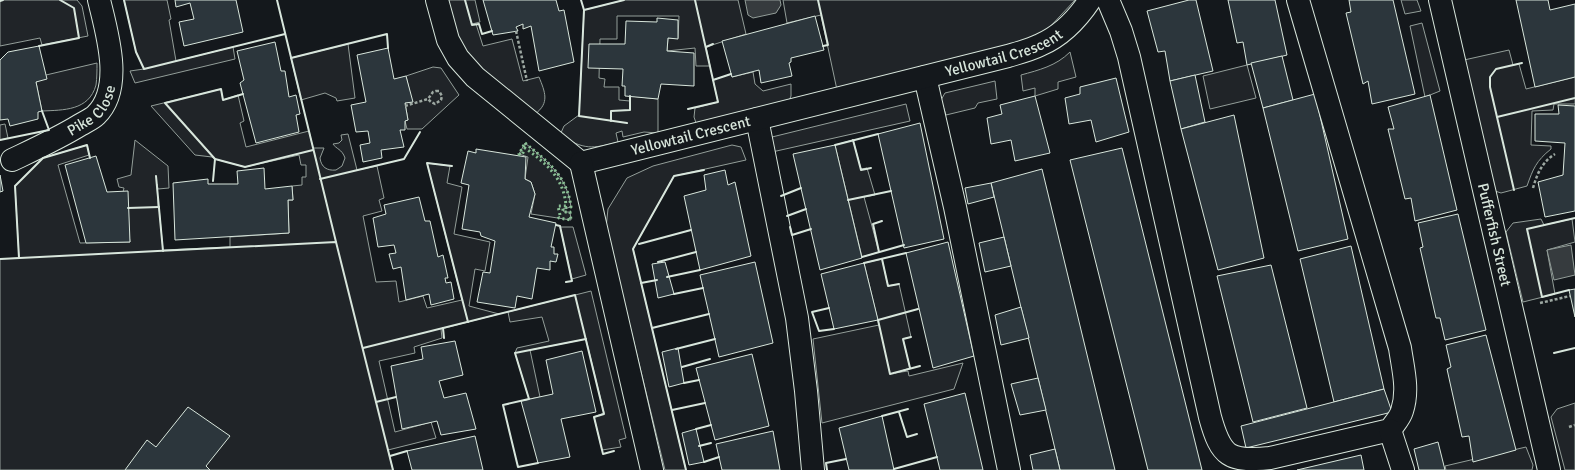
<svg xmlns="http://www.w3.org/2000/svg" width="1575" height="470" font-family="Signika,sans-serif">
<style>
.green{fill:#202428;stroke:#939e99}
.water{fill:#363b3e;stroke:#939e99}
.building{fill:#2c363c;stroke:#d8e6dc}
.lines{fill:none;stroke-linecap:round;stroke-linejoin:round}
.street-casing{stroke:#d8e6dc;stroke-width:24}
.path{stroke:#9da8a2;stroke-width:2.5;stroke-dasharray:3 2;stroke-linecap:butt}
.street{stroke:#14181c;stroke-width:22}
.hedge{stroke:#8ac095;stroke-width:3;stroke-dasharray:2 3;stroke-linecap:butt}
.wall{stroke:#d8e6dc;stroke-width:2}
.labels{text-anchor:middle;dominant-baseline:central;stroke-width:3;stroke-linejoin:round;paint-order:stroke}
.street-label{font-size:15px;fill:#d8e6dc;stroke:#14181c}
</style>
<rect width="100%" height="100%" fill="#14181c"/>
<!-- green -->
<g class="green">
<path d="M0,0H77L82,6L88,36L42,45L40,38L0,46Z"/>
<path d="M124,0H167L171,19L169,20L176,61L233,47L235,59L135,83L130,71L144,69L136,52Z"/>
<path d="M447,0H475L480,22L472,24H476L483,46L512,39L523,81L539,77C545,92 550,103 535,114L470,59L459,39Z"/>
<path d="M624,0H738L746,34L706,47L710,66H696L695,48L667,51L668,38H678L679,16H617V39H600L599,78L605,79L604,87H619V100L630,101V96L658,99V133L644,132L623,137L622,131L616,133L618,142C592,149 584,150 560,135L564,126L579,115L584,10Z"/>
<path d="M783,0H1075L1047,30L1004,53L837,90L821,15L787,23Z"/>
<path d="M1401,0H1417L1421,11L1405,14Z"/>
<path d="M1422,23L1440,91L1425,97L1410,26Z"/>
<path d="M348,44L355,98L337,101L336,98L325,93L301,100L291,58Z"/>
<path d="M1509,50L1513,65L1519,64L1526,89L1575,77V104H1554L1553,110L1532,111L1531,145L1551,146V149C1536,161 1533,169 1527,186L1501,193L1495,191L1464,60Z"/>
<path d="M1070,52L1076,77L1058,82V89L1035,96V88L1023,91L1021,75C1039,70 1056,66 1070,52Z"/>
<path d="M97,63C97,70 97,78 96,85C89,111 63,110 42,111L36,82L46,75Z"/>
<path d="M1247,65L1256,98L1210,109L1203,76Z"/>
<path d="M433,67L441,68L459,95L422,129H407L405,121L408,120L405,103L412,102L406,76Z"/>
<path d="M753,72L755,84L763,91L791,84V96L789,101L696,123L694,117L695,108L718,102L713,80L731,74L732,77Z"/>
<path d="M995,81L997,99L978,103L975,108L946,115L941,100L945,93Z"/>
<path d="M221,89L223,100L238,95L244,121L240,123L246,147L309,131L313,148H324L320,158C321,167 327,171 336,170L342,166L345,158C342,149 336,149 333,144L339,143L342,140L341,135L348,134L357,170L377,166L384,198L379,200L382,211L363,216L376,282L396,281L399,302L423,296L427,308L462,300L427,163L450,166L447,183L462,187L454,234L490,242L485,271L475,269L469,306L499,314L441,329L442,338L414,347L415,353L379,361L395,432L431,422L436,438L388,450L393,470H0V259L19,258L15,186L43,158L87,145L89,155L58,165L80,243L130,242L123,192L124,188L119,187L117,179L131,175L135,140L168,166L169,188L158,189L157,184L158,206L159,207L163,250L230,247V237L289,233L288,200H293L292,186L302,185V177H306V165H301L299,155L245,167L215,159L212,157L195,155L151,106Z"/>
<path d="M906,104L910,121L772,152V137Z"/>
<path d="M5,124L8,138L0,140V125Z"/>
<path d="M853,140L861,169L867,168L875,195L864,197L879,252L862,257L835,145Z"/>
<path d="M525,143C548,162 567,176 571,207L563,209L564,212H570L571,220L531,214L535,194L531,182L525,179L528,157L519,154Z"/>
<path d="M732,145L741,147L746,160L674,176L633,249L686,470H665L606,228L608,209L627,178L653,166Z"/>
<path d="M1541,219L1544,225L1572,219L1575,242L1547,250L1555,294L1523,302L1506,232L1513,223Z"/>
<path d="M560,227H573L586,275L572,279Z"/>
<path d="M882,259L888,286L899,284L911,337L903,339L910,368L895,373L908,371L909,376L963,363L954,389L822,423L813,339L879,325L864,263Z"/>
<path d="M591,291L626,438L619,440L621,447L602,450L594,417L604,413L586,339L530,350L540,397L529,399L515,353L517,348L549,341L542,317L510,322L508,312Z"/>
<path d="M1575,403V470H1565L1551,417L1557,409Z"/>
<path d="M1526,447L1533,465L1532,470H1446L1445,466Z"/>
</g>
<!-- water -->
<g class="water">
<path d="M745,0H780L781,5L776,13L753,18L748,15Z"/>
<path d="M1571,245L1575,275L1554,280L1547,250Z"/>
</g>
<!-- building -->
<g class="building">
<path d="M175,0H236L243,32L184,46L179,22L194,19L190,3L176,7Z"/>
<path d="M483,0H556L559,11L564,10L574,62L539,71L531,26L523,29V24L516,27L518,31L493,35Z"/>
<path d="M1189,0H1196L1213,71L1170,81L1165,51L1158,52L1147,11Z"/>
<path d="M1228,0H1275L1287,55L1247,65L1243,42L1237,43Z"/>
<path d="M1349,0H1393L1415,94L1372,104L1368,81L1363,84L1346,13L1351,12Z"/>
<path d="M1516,0H1548L1550,10L1575,4V77L1535,87Z"/>
<path d="M815,16L824,50L791,58V62L789,63L792,76L761,83L759,70L732,77L722,41Z"/>
<path d="M657,18L678,20V39L668,38L667,51L694,53V86L661,84L658,99L625,96V86H622L623,69L588,68L589,44H625L626,21L657,22Z"/>
<path d="M275,42L281,71H285L289,97L296,95L300,114L296,115L299,132L256,143L240,83L244,80L237,51Z"/>
<path d="M39,46L47,79L36,82L42,111L38,112V119L10,126L8,119L0,120V60L8,52Z"/>
<path d="M388,48L394,79L406,76L413,102L405,103L408,120L405,121V130H400L404,147L381,150L382,158L363,162L360,145L370,143L368,131L356,132L351,105L366,102L357,55Z"/>
<path d="M1282,56L1293,100L1263,108L1251,63Z"/>
<path d="M1195,75L1205,122L1181,129L1170,81Z"/>
<path d="M1116,78L1129,132L1096,142L1091,120L1069,124L1065,98L1080,94V87Z"/>
<path d="M1315,94L1348,239L1298,251L1263,108Z"/>
<path d="M1430,95L1457,210L1415,221L1411,198L1405,199L1388,129H1394L1388,107Z"/>
<path d="M1035,96L1050,153L1015,161L1011,140L991,144L987,118L1002,114L1000,105Z"/>
<path d="M1558,105L1575,106V211L1545,217L1538,182L1563,175L1565,143L1535,141V114H1559Z"/>
<path d="M1234,115L1264,258L1218,270L1181,129Z"/>
<path d="M920,123L944,239L904,248L878,134Z"/>
<path d="M835,145L862,258L820,270L793,154Z"/>
<path d="M1122,148L1202,470H1148L1070,160Z"/>
<path d="M476,149L526,157L525,179L531,182L535,194L529,217L556,223L551,247H554V254H558L556,262L550,261V270L537,268L532,299L517,296L515,308L477,302L483,272L490,273L495,241L481,236L480,232L462,229L469,185L461,183L468,151L476,153Z"/>
<path d="M96,156L107,192L128,191L130,242L86,243L65,165Z"/>
<path d="M264,168L265,189L292,186L293,200H288L289,233L175,240L173,183L208,179V184H238L237,171Z"/>
<path d="M1042,169L1115,470H1060L1038,378L991,183Z"/>
<path d="M725,170L728,185L735,182L751,256L700,270L684,196L706,190L704,175Z"/>
<path d="M0,175L3,191L0,192Z"/>
<path d="M991,183L994,197L968,204L965,188Z"/>
<path d="M419,197L425,221H430L438,257L443,255L448,278H445L446,283L451,282L454,299L431,305L429,294L406,300L401,267L393,269L389,254L396,253L394,245L378,247L373,218L386,214L384,205Z"/>
<path d="M1458,214L1486,330L1445,340L1440,318H1436L1420,248L1423,247L1418,223Z"/>
<path d="M1004,237L1011,266L985,272L979,243Z"/>
<path d="M948,242L974,356L933,368L906,253Z"/>
<path d="M1351,246L1384,389L1334,402L1300,259Z"/>
<path d="M665,262L674,294L658,298L652,264Z"/>
<path d="M755,262L773,343L719,357L700,275Z"/>
<path d="M864,263L878,320L834,329L821,274Z"/>
<path d="M1271,265L1307,408L1253,422L1217,276Z"/>
<path d="M1575,289V317L1569,290Z"/>
<path d="M1021,307L1029,338L1001,345L995,315Z"/>
<path d="M1486,335L1516,450L1473,462L1469,436L1462,437L1447,369L1451,367L1446,345Z"/>
<path d="M455,341L463,375L439,381L444,398L466,393L476,429L441,435L437,421L402,429L391,366L423,359L421,347Z"/>
<path d="M678,348L684,383L669,387L662,352Z"/>
<path d="M582,351L596,412L561,419L570,457L538,463L521,401L553,394L546,360Z"/>
<path d="M752,354L769,426L715,440L696,368Z"/>
<path d="M1038,378L1046,410L1020,415L1011,384Z"/>
<path d="M1384,389L1392,412L1246,448L1241,426Z"/>
<path d="M965,393L983,470H940L924,404Z"/>
<path d="M188,407L230,436L206,466L210,470H125L147,440L156,447Z"/>
<path d="M882,416L894,470H849L839,428Z"/>
<path d="M696,429L704,462L689,465L682,433Z"/>
<path d="M773,431L780,470H722L716,444Z"/>
<path d="M475,436L483,470H412L407,451Z"/>
<path d="M1438,442L1445,470H1419L1414,449Z"/>
<path d="M1055,449L1060,470H1033L1030,455Z"/>
<path d="M1361,455L1364,470H1297Z"/>
</g>
<g class="lines">
<defs>
<g id="street">
<path d="M437,0L448,40L458,58L475,77L581,163"/>
<path d="M1108,0L1121,31L1129,57L1210,417C1221,457 1229,462 1270,458L1390,430C1394,424 1400,418 1402,411C1409,390 1403,369 1400,348L1298,0"/>
<path id="s1" d="M1440,0L1549,470"/>
<path d="M925,77L955,207L1009,470"/>
<path d="M757,119L797,318L806,391L813,470"/>
<path id="s2" d="M12,160C35,149 59,138 80,125C85,122 92,119 96,115C124,88 107,33 99,0"/>
<path id="s3" d="M581,163L1008,56C1018,53 1030,50 1040,45C1061,36 1078,18 1090,0"/>
<path d="M581,163L652,470"/>
<path d="M1390,430L1403,470"/>
</g>
</defs>
<!-- street casing -->
<use href="#street" class="street-casing"/>
<!-- path -->
<g class="path">
<path d="M516,31L527,81"/>
<path d="M436,91H439L442,96L441,100L435,104L431,102L428,99L433,92Z"/>
<path d="M405,106L428,99"/>
<path d="M1533,188C1537,174 1542,162 1555,154"/>
<path d="M1540,303L1570,296"/>
<path d="M1569,427L1575,425"/>
</g>
<!-- street -->
<use href="#street" class="street"/>
<!-- hedge -->
<path class="hedge" d="M525,143C548,162 567,176 571,207L563,208V212H570L571,220L559,218L558,216L560,215L558,206H566C564,178 546,163 525,148L522,155L519,154Z"/>
<!-- wall -->
<g class="wall">
<path d="M124,0L136,52L144,69L285,34"/>
<path d="M277,0L336,242"/>
<path d="M465,0L472,25L479,24L482,34L492,31"/>
<path d="M581,0L584,10L579,116L627,123"/>
<path d="M818,0L828,45L823,46"/>
<path d="M0,1L3,0"/>
<path d="M584,10L624,0"/>
<path d="M39,46L79,38L74,8L60,0"/>
<path d="M706,47L713,44"/>
<path d="M291,58L387,34L388,48"/>
<path d="M713,80L731,74"/>
<path d="M243,94L223,100L221,89L165,103L215,159L245,167L313,150"/>
<path d="M688,109L718,102L695,0"/>
<path d="M1497,117L1575,98"/>
<path d="M611,121V111L630,110V96"/>
<path d="M0,140L49,130L42,111"/>
<path d="M853,140L861,170L871,168"/>
<path d="M835,145L878,134"/>
<path d="M452,166L427,163L468,322"/>
<path d="M156,176L163,251"/>
<path d="M320,179L404,159L420,132"/>
<path d="M213,181L215,159"/>
<path d="M1514,190L1490,87V77L1496,69L1522,63"/>
<path d="M781,196L801,188"/>
<path d="M848,200L891,191"/>
<path d="M128,208L159,207"/>
<path d="M787,216L806,209"/>
<path d="M556,225L560,226L572,281L566,282"/>
<path d="M790,227L792,235L811,229"/>
<path d="M639,244L691,230"/>
<path d="M879,252L873,224L882,221"/>
<path d="M862,257L904,245"/>
<path d="M19,258L15,186L43,158L87,145L90,158"/>
<path d="M0,259L336,242L393,470"/>
<path d="M882,259L888,286L899,284"/>
<path d="M658,262L696,252"/>
<path d="M864,263L906,253"/>
<path d="M667,277L700,270"/>
<path d="M641,283L657,280"/>
<path d="M1569,290L1542,297L1527,229L1575,218"/>
<path d="M674,294L703,288"/>
<path d="M829,308L812,312L819,331L834,329"/>
<path d="M918,309L878,320L890,374L920,366"/>
<path d="M443,328L444,338"/>
<path d="M652,328L709,314"/>
<path d="M363,348L575,295L604,414L594,417L603,454L614,451"/>
<path d="M676,349L715,339"/>
<path d="M1554,353L1575,348"/>
<path d="M682,367L710,359"/>
<path d="M910,368L903,339L911,337"/>
<path d="M684,383L699,380"/>
<path d="M376,402L396,397"/>
<path d="M672,410L705,403"/>
<path d="M899,412L907,437L917,434"/>
<path d="M882,416L908,409"/>
<path d="M696,429L711,425"/>
<path d="M699,446L711,443"/>
<path d="M390,456L407,451"/>
<path d="M704,462L719,457"/>
<path d="M538,463L518,467L503,405L529,399L515,353L586,339"/>
<path d="M894,469L937,457"/>
<path d="M686,470L633,249L674,176L704,170"/>
<path d="M827,470L826,463L846,459"/>
</g>
</g>
<g class="labels">
<!-- street labels -->
<g class="street-label">
<text stroke="none"><textPath href="#s3" startOffset="437">Yellowtail Crescent</textPath></text>
<text stroke="none"><textPath href="#s2" startOffset="96">Pike Close</textPath></text>
<text stroke="none"><textPath href="#s3" startOffset="113">Yellowtail Crescent</textPath></text>
<text stroke="none"><textPath href="#s1" startOffset="241">Pufferfish Street</textPath></text>
</g>
</g>
</svg>
